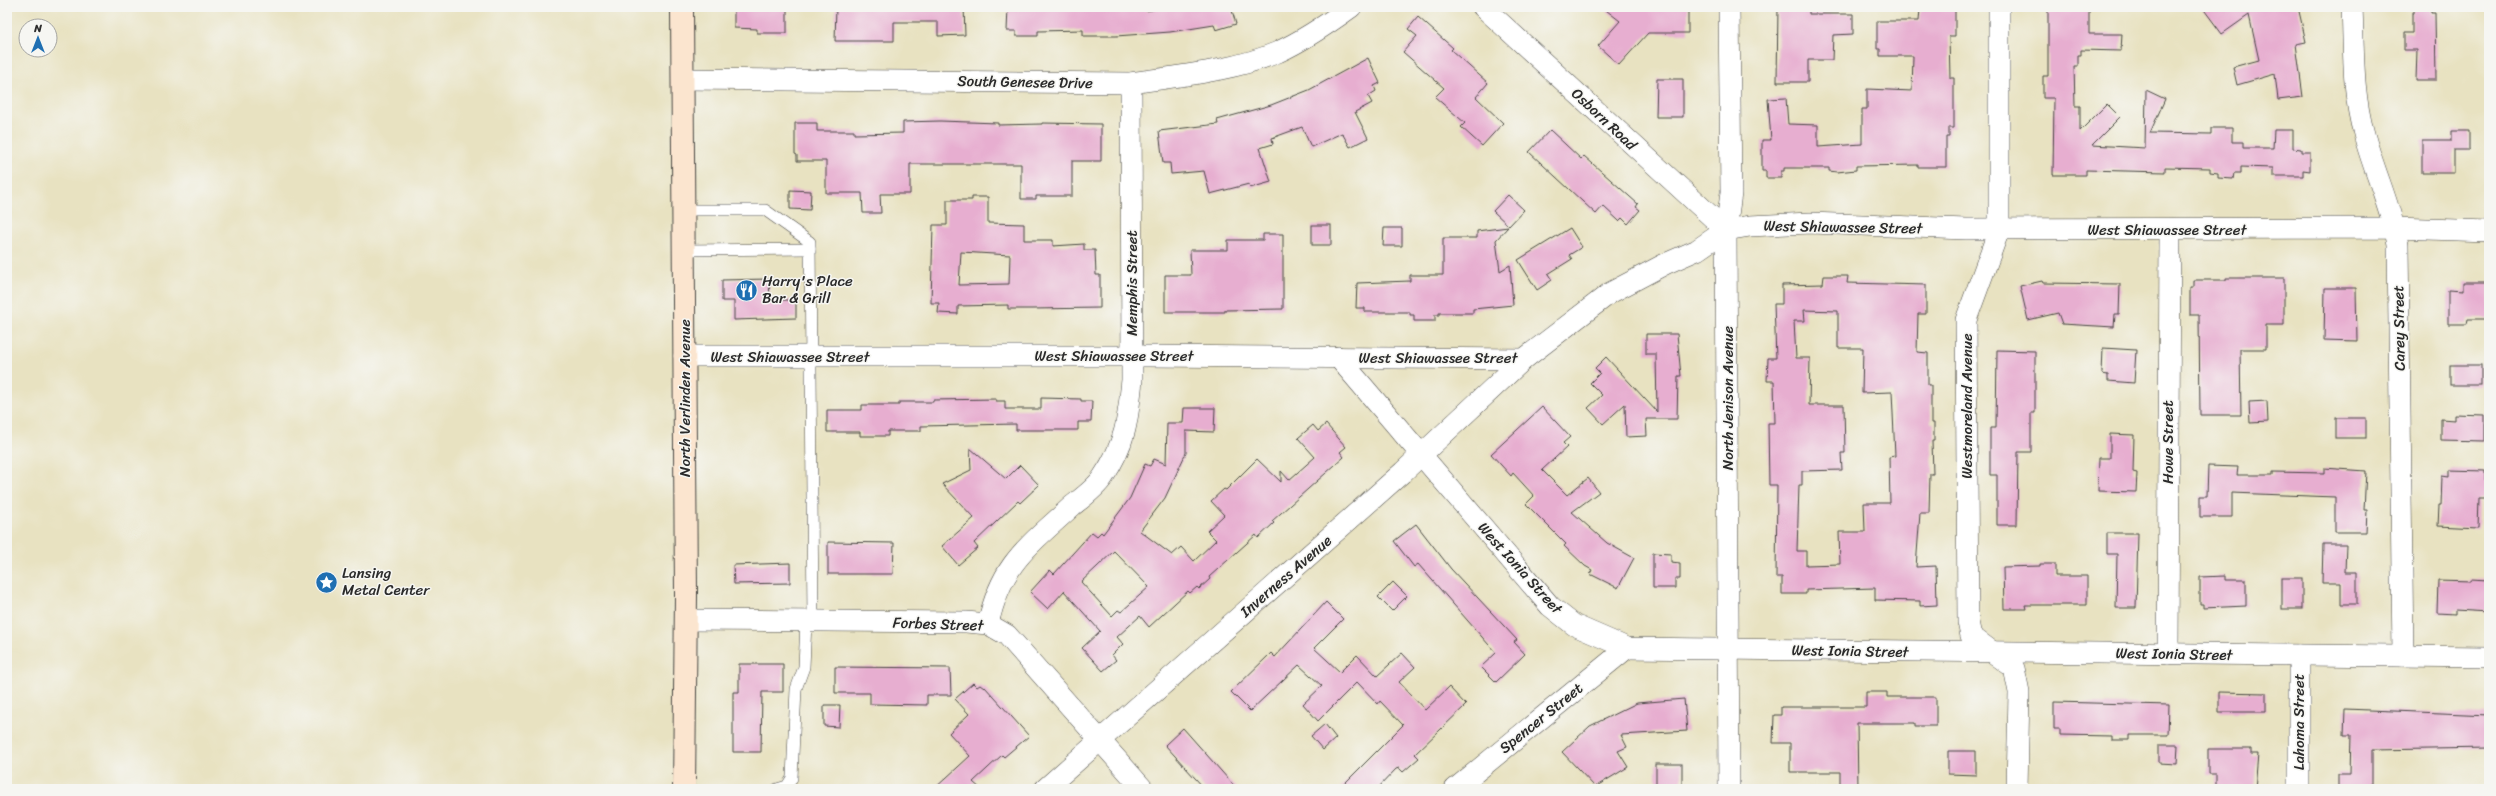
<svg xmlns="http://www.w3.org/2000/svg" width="2496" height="796" font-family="Sriracha,sans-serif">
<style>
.building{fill:#e7aed0;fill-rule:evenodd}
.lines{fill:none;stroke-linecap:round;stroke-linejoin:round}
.lane-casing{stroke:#474642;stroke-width:12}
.street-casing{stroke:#474642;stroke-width:22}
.secondary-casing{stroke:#474642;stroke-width:24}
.lane{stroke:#fff;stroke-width:11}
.street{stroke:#fff;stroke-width:21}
.secondary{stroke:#fbe5cf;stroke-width:22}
.labels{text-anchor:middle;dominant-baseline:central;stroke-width:3;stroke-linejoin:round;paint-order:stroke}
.street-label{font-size:15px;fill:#2b2b2b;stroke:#f6f6f2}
.poi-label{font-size:15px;fill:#2b2b2b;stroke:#f6f6f2;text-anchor:start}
</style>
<rect width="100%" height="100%" fill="#f6f6f2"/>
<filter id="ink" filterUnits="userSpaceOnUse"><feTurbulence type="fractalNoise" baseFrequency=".025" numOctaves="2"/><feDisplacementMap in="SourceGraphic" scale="8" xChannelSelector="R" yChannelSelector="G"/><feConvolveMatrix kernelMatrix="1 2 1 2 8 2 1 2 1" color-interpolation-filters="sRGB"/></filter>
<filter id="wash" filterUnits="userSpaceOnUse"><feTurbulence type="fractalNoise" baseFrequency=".012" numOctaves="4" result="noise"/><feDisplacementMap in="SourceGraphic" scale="16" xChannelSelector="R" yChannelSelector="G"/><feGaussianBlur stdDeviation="0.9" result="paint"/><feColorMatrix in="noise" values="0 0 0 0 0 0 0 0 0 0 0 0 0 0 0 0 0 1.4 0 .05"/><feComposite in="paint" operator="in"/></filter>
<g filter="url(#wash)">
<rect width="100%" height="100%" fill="#e8e2c1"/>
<g id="blocks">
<!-- building -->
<g class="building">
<path d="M734,7L787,8V33H757V29L734,28Z"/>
<path d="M836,7H964L965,35L938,36V22H894V41H835Z"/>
<path d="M1008,7H1146V11L1167,7H1231L1236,24L1216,30L1214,25L1170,32L1116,36H1083V30L1038,31V36H1016V31H1007Z"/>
<path d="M1602,7H1688V33H1648L1619,65L1598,46L1620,21Z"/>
<path d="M1778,7H1809V14H1853V34L1833,35L1832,60H1808V82H1777Z"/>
<path d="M2048,7H2089V34H2122L2121,51L2081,50V55H2078V66H2074L2075,106H2080V131L2107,104L2120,117L2092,145L2145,148L2146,90L2165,99L2150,133L2211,134V128H2232V142H2244V148H2273L2274,130H2293V148L2301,149V152H2310V171L2303,170V176H2273V168L2241,167V173H2234L2233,179L2218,178V173L2210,172V168L2165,167V172L2086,170V175H2053L2054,98H2043V76H2048Z"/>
<path d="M2202,7H2298L2306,42L2296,44L2303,97L2278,100L2275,74L2237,85L2233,67L2259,60L2249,15L2222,34Z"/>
<path d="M2414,7H2431V13H2435L2436,80H2416L2417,50H2404V33H2412V13H2414Z"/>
<path d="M1920,9L1955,10V36H1949L1950,78H1954V128H1949V137H1946V167H1918V165L1856,166V170L1837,172L1829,171V168H1784V171H1781V178H1766V171H1762V140H1771L1768,99L1786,98L1788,124L1818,125V147L1862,144V109H1867V89L1912,91L1913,56H1880V49H1877V21H1919Z"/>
<path d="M1418,17L1453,48L1451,50L1488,83L1476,97L1503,123L1482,146L1461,127L1465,123L1435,97L1444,88L1403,52L1417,36L1408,29Z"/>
<path d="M1368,58L1380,83L1374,86L1376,91L1368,96L1372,103L1355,112L1368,138L1350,147L1342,133L1311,147L1302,127L1272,138L1273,144L1260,148L1271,182L1250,188L1249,184L1210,194L1204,171L1171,174L1170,163H1163L1159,131L1218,124L1217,120L1271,105L1309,90Z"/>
<path d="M1657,79H1683V117H1656Z"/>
<path d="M940,121L998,123V125L1042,124V123L1101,124V161H1072V196H1036V199H1021V164H910V194H880L881,213H863L862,193H826V161H797V155L795,154V123H817V131H854V134L903,133V122Z"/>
<path d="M1550,130L1581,159L1584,156L1638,204L1636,207L1640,210L1628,224L1622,218L1619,221L1603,206L1596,214L1529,152Z"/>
<path d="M2452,131H2469V150H2454V173H2422V140H2452Z"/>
<path d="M790,190L811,191L810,210L790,209Z"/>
<path d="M1508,195L1524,210L1509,226L1493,211Z"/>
<path d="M972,197H988V223L1024,224V240H1053V246L1084,244V250H1095L1096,275H1100V308L1032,309H1008V305L958,306V314L938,313L939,303H931L933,225H947V200H972ZM961,252L1010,255L1009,284L959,285Z"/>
<rect x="1312" y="225" width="19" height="20"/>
<path d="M1508,227L1496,240L1500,271L1510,265L1513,305L1473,309V313H1439V315H1435V321H1414V315H1410V312H1365V308H1356L1357,283L1410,281V275H1443V238H1477V231Z"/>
<path d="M1384,228H1402V246H1383Z"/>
<path d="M1570,228L1582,247L1569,255L1572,259L1548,274L1552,280L1537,290L1518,260Z"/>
<path d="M1263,234H1283V309L1225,310V312H1165V275H1191L1190,250H1228V240H1263Z"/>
<path d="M1824,276H1848L1847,283L1926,285V314H1918L1917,352L1928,353V385H1931V423H1934V441H1932L1933,474H1930L1929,513H1920L1916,567L1936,566L1937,605L1920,606V601L1875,600V588L1806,590V594H1782V577H1776L1777,485H1769L1768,423H1775L1774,381H1767L1768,358H1776L1774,304H1782V285L1823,284ZM1804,310L1838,311V348H1863L1862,393L1892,392L1895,456L1889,457L1890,503H1864L1865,532H1839L1840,564L1806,565V551H1797L1799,485H1802V471L1842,470L1841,453H1845L1844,405H1809L1810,358H1796L1794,321H1805Z"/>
<path d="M2226,278H2284V325H2266V349H2240L2241,415H2200L2199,315H2190V287H2193V280H2226Z"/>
<path d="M769,279L770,300H796V318L734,320V301H722V280Z"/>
<path d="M2042,281L2043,283L2120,284L2119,315H2115L2114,327L2062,324L2058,313L2028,320L2020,286Z"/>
<path d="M2463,282H2489V319H2468L2467,324H2448V290L2463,291Z"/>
<path d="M2325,288H2356L2357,341L2324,340Z"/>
<path d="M1646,334H1677L1681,376H1678L1677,419H1646L1647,436L1626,437L1625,404L1603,424L1588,408L1602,395L1590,383L1600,373L1595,368L1606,357L1657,412L1656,354H1646Z"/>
<path d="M2103,348L2136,350L2134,383L2108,381V375L2102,374Z"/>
<path d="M1997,350L2035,351V413H2031V452H2018L2017,525H1997V475H1990V428H1996Z"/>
<rect x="2450" y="365" width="31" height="20"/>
<path d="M1041,398L1081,399V401H1092L1091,422H1078V430H1016V424L921,426V431H888V436H860V432H827V410H862V405H899V402H933V400L996,399V401H1005V409H1041Z"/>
<path d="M2267,401L2268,422L2250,423L2249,402Z"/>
<path d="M1542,407L1570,437L1563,443L1567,447L1542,470L1567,495L1588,478L1599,492L1572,512L1607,543L1634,558L1618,588L1590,574L1592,570L1585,566L1564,546L1566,544L1526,504L1534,496L1513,473L1511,476L1491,454Z"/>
<path d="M1184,408H1215L1214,432L1186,431V453L1165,498L1140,531L1172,555L1181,547L1194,561L1216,540L1207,531L1224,515L1211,501L1224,489L1226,490L1257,459L1281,482V471L1289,480L1315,457L1298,438L1313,425L1318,431L1326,424L1346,447L1340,452L1344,457L1272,521L1274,523L1258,538L1256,535L1209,577L1210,579L1199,589L1197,587L1190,593L1188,591L1149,627L1140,616L1117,637L1123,644L1112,655L1116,660L1103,671L1082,648L1100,631L1064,591L1048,609L1030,592L1050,570L1054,574L1092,532L1097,536L1101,532L1103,534L1130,498L1145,464L1150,466L1154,459L1166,464L1167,423H1183ZM1114,551L1149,587L1121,612L1118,610L1112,616L1081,582Z"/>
<path d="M2454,414L2484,415V441L2441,440V419L2454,420Z"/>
<rect x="2336" y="418" width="30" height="20"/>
<path d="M2110,434L2134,435L2133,472L2137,473L2136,492L2098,491L2099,458H2110Z"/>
<path d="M970,448L1006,479L1020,465L1039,485L1020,503L1018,501L974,543L978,548L958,565L942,546L974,518L942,484L971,470Z"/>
<path d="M2208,466L2238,467L2237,475H2273V472L2324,473V468L2366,471L2364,510H2367L2366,532H2335V497L2232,493V517H2200V496H2207Z"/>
<path d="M2449,470L2485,471V498H2479L2478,528L2438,526L2439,506H2441L2442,476L2449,477Z"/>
<path d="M1416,524L1451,569L1517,640L1514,642L1525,654L1496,682L1481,667L1496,653L1418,564L1414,567L1394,541Z"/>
<path d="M2107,533H2138L2136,608H2116L2117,554H2107Z"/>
<path d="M828,542L894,543L893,574H828Z"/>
<path d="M2323,544H2346L2345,572H2357V604H2341V583H2322Z"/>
<path d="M1653,553L1671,554V562L1680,563V579H1675V588H1653Z"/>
<path d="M790,563V583L734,584L733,565Z"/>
<path d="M2040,564H2055V576H2087V605H2025L2026,609H2004L2003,567L2040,566Z"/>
<path d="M2225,576V580H2246V606L2203,608V604H2200V577Z"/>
<rect x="2282" y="578" width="20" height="31"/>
<path d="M2471,579L2489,580V612L2455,610V614L2437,613L2438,580L2471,581Z"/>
<path d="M1393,582L1407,596L1392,611L1378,597Z"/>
<path d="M1326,602L1343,619L1314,648L1340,672L1357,655L1377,676L1402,653L1415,667L1399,682L1425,710L1449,687L1466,705L1415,754L1419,758L1403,772L1399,768L1396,769L1377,789H1339L1403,725L1380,701L1378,704L1357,682L1318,721L1303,704L1322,686L1299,665L1250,711L1231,692L1271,653L1275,657Z"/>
<path d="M739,664H783V692H762L761,752H733V692H739Z"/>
<path d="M835,667L950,668L951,695H927V705L870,704V693H835Z"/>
<path d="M973,683L977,687L980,685L984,688L985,687L1029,736L1004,757L1002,755L973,782L981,789H934L970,756L949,733L969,714L955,699Z"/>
<path d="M1866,692H1887V697H1936V726H1915V723H1857L1858,789H1840V772H1790V743H1773L1774,715H1781V707H1866Z"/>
<path d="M2219,692L2266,693V712H2219Z"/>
<path d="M1684,699L1687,731L1621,735L1627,747L1618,751L1628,767L1595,787L1562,752L1590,726L1637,703Z"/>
<path d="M2054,702L2169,705L2168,735H2129V740H2112V736L2060,735V729H2054Z"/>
<path d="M824,705H840L839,727L824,726Z"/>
<path d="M2345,709L2489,715V748L2372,750V789H2338V774H2350L2351,735H2344Z"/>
<path d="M1325,724L1336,738L1323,750L1311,736Z"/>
<path d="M1183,728L1237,789H1205L1165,745Z"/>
<path d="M2159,745H2178L2177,764L2159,763Z"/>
<path d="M2208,749H2251V754H2258L2255,789H2216V774H2208Z"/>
<path d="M1948,751H1976V775L1948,774Z"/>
<rect x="1656" y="764" width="26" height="25"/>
</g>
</g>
</g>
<g filter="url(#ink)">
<use href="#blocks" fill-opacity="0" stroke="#474642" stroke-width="1"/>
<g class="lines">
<defs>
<g id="lane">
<path d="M684,210H765L810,242L813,622"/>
<path d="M684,250L810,249"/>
<path d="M777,789L787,786L792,778L796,689L804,667L806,622"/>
</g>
<g id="street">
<path d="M1483,7L1726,230"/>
<path d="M1999,7V230L1966,320L1968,622L1971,636L2014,668L2019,692L2017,789"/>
<path d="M2352,7C2354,49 2352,93 2364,134C2374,172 2391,206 2398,245L2403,656"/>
<path d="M683,79L1131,83C1178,76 1234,71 1278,52C1304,40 1329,23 1351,7"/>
<path d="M684,356H1149L1524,359L1610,293L1665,264L1697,250L1726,230L1750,226L1810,223L1966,229L2395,228L2489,231"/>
<path d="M1338,357L1550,606L1574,625L1627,648L2489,657"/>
<path d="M686,620L966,622L988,624L1007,635L1143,789"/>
<path d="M988,624C1002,562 1028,547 1072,506C1082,498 1096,488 1103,477C1126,443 1128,419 1132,380L1131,83"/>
<path d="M2168,654L2170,230"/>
<path d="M1045,789L1403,472L1524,359"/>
<path d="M1455,789L1627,648"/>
<path d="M1729,789L1726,230L1731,193L1729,7"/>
<path d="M2299,789V655"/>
</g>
<path id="secondary" d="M682,7L686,595L684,789"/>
</defs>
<!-- lane casing -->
<use href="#lane" class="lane-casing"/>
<!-- street casing -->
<use href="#street" class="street-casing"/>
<!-- secondary casing -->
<use href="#secondary" class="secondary-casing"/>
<!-- lane -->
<use href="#lane" class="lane"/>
<!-- street -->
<use href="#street" class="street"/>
<!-- secondary -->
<use href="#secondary" class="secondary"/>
</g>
</g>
<!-- icons -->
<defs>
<symbol id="restaurant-disc" viewBox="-11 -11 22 22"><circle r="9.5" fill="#1f6fb2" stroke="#f6f6f2"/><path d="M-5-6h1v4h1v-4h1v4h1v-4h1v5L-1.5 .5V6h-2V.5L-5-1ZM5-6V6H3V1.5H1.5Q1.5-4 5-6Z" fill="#fff"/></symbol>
<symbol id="sight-disc" viewBox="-11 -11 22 22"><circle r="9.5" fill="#1f6fb2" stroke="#f6f6f2"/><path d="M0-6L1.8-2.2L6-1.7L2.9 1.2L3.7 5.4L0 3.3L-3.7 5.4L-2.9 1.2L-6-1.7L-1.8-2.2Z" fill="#fff"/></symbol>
</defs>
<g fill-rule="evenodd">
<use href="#restaurant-disc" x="734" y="278" width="25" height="25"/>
<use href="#sight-disc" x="314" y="570" width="25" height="25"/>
</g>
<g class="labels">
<!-- street labels -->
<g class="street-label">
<text transform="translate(1025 82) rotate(1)">South Genesee Drive</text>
<text transform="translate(1604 119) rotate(43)">Osborn Road</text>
<text transform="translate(1843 227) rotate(1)">West Shiawassee Street</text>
<text x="2167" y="230">West Shiawassee Street</text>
<text transform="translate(1132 283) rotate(-90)">Memphis Street</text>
<text transform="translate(2399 328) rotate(-91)">Carey Street</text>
<text x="1114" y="356">West Shiawassee Street</text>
<text x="790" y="357">West Shiawassee Street</text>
<text x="1438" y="358">West Shiawassee Street</text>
<text transform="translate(685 398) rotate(-90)">North Verlinden Avenue</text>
<text transform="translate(1728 398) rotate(-90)">North Jenison Avenue</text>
<text transform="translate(1967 406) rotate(-90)">Westmoreland Avenue</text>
<text transform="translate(2168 442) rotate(-90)">Howe Street</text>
<text transform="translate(1520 568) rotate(48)">West Ionia Street</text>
<text transform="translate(1286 576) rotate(-41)">Inverness Avenue</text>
<text transform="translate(938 624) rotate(2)">Forbes Street</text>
<text transform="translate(1850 651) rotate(1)">West Ionia Street</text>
<text transform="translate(2174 654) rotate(1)">West Ionia Street</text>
<text transform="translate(1541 718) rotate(-39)">Spencer Street</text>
<text transform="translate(2299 722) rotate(-90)">Lahoma Street</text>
</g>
<!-- poi labels -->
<g class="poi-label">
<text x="762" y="281">Harry's Place<tspan x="762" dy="17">Bar &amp; Grill</tspan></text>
<text x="342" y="573">Lansing<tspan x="342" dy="17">Metal Center</tspan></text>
</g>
</g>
<!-- margin -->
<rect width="2496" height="796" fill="none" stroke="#f6f6f2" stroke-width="24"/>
<!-- north arrow -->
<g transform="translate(38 38)"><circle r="19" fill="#f6f6f2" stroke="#a5a5a2"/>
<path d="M0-3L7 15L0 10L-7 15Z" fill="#1f6fb2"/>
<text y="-6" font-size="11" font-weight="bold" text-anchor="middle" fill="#2b2b2b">N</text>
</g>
</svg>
